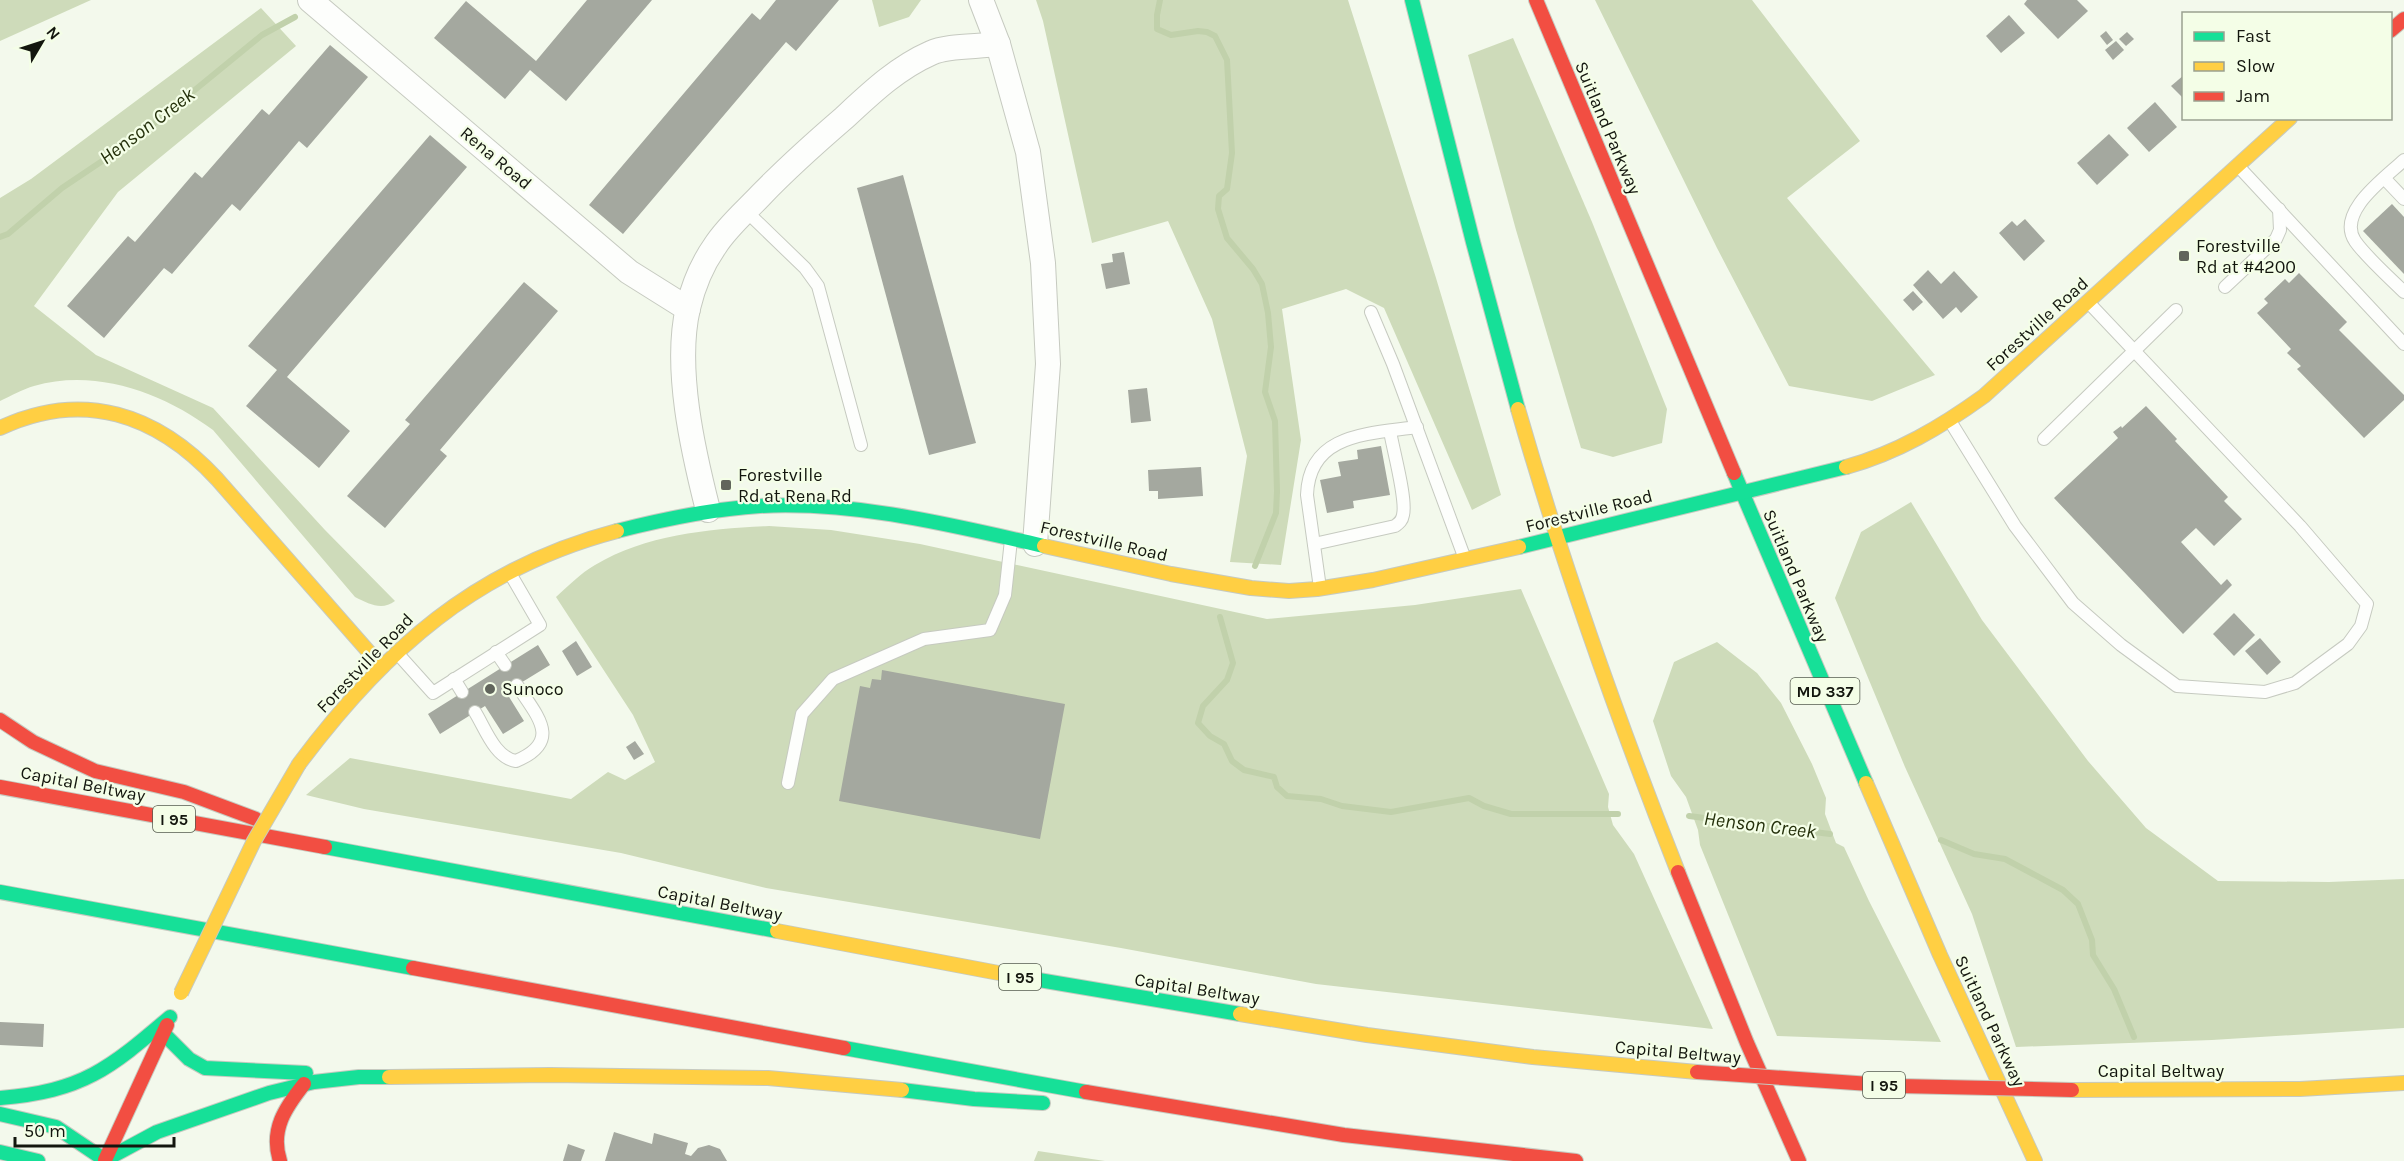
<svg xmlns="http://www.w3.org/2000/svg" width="2404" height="1161" font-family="Karla,sans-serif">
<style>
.forest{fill:#cedbba}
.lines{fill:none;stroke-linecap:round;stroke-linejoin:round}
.stream{stroke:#c1d1ab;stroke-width:6}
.building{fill:#a4a89f}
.lane-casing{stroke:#c6cac0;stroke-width:14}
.street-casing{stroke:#c6cac0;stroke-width:26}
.fast-casing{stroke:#c6cac0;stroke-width:16}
.slow-casing{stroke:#c6cac0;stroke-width:16}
.jam-casing{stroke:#c6cac0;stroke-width:16}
.lane{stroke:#fdfefc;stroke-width:12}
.street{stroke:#fdfefc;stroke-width:24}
.fast{stroke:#16e098;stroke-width:14}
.slow{stroke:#ffcf43;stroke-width:14}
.jam{stroke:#f24e42;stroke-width:14}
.slow-bridge-casing{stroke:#c6cac0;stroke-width:16;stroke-linecap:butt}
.jam-bridge-casing{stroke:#c6cac0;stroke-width:16;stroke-linecap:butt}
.slow-bridge{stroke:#ffcf43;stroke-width:14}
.jam-bridge{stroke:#f24e42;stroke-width:14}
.poi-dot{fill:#61655c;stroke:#f4fee7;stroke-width:2}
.labels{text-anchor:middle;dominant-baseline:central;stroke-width:4.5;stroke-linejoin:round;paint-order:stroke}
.shield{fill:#f4fee7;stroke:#565c4f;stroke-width:1.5}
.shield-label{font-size:16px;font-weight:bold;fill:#13160e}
.street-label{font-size:18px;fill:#13160e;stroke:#f4fee7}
.poi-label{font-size:18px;fill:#13160e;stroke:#f4fee7;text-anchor:start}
.water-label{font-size:20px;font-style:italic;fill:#25310c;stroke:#f4fee7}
</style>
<rect width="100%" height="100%" fill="#f3f9ec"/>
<!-- forest -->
<g class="forest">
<path d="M0,0H91L0,41Z"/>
<path d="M872,0H921L909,17L879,27Z"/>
<path d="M1036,0H1348L1436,278L1501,495L1472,510L1384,308L1346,289L1282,309L1301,440L1281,565L1230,562L1247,456L1212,319L1168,221L1092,243L1043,21Z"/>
<path d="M1595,0H1752L1860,141L1787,198L1935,375L1872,401L1789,386L1717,248Z"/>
<path d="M261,8L296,46L118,192L34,306L96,355L213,408L325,530L395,601C382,611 369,604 355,597L213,430C163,393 96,368 34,386C23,389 11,396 0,401V198L31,179Z"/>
<path d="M1513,38L1592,222L1667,409L1662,443L1613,457L1581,448L1516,230L1468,55Z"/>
<path d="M1911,502L1982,620L2088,761L2146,828L2218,881L2329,882L2404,879V1028L2212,1040L2016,1047L1972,914L1905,767L1835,598L1861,532Z"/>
<path d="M769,526L831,530L920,544L1267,619L1415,605L1521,589L1609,794L1608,807L1613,825L1634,854L1713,1029L1316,984L1121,948L766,888L621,853L364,809L306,795L350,758L571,799L608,772L625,780L655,762L633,715L556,597C568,586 581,573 595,565C647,534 710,529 769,526Z"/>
<path d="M1717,642L1757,673L1781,703L1812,764L1826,798L1825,814L1836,843L1844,847L1869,901L1941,1042L1777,1036L1700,845L1698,830L1686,797L1671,776L1653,721L1674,662Z"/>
<path d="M1038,1151L1105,1161H1034Z"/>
</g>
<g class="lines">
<!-- stream -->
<g class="stream">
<path d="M1160,0L1157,15V29L1171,35L1198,31L1207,32L1215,36L1227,60L1232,153L1227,189L1219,196L1218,209L1227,238L1253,269L1262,284L1268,313L1271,347L1265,392L1275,421L1277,491L1276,513L1255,566"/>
<path d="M0,237L8,234L62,188L135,139L262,35L295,17"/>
<path d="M1220,617L1233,663L1227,680L1203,706L1198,723L1210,736L1224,744L1232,761L1244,770L1274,777L1277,787L1287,796L1321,799L1342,806L1391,812L1469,798L1484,806L1511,814H1618"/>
<path d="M1689,816L1830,834"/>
<path d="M1941,840L1974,854L2005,859L2063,890L2078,904L2092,940L2093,955L2114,989L2134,1037"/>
</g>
</g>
<!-- building -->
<g class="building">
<path d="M587,0H652L566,101L530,70L505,99L434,38L466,1L536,61Z"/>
<path d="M776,0H839L796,51L786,42L623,234L589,205L752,13L760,20Z"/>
<path d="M2027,0H2077L2088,11L2058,39L2024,4Z"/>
<path d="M2009,15L2025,33L2001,53L1986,36Z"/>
<path d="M2106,31L2113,40L2107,45L2100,36Z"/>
<path d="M2127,32L2134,39L2126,46L2119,39Z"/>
<path d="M2116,41L2124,50L2113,60L2105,50Z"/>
<path d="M330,45L368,77L307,148L299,141L240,211L232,204L172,274L164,268L104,338L67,306L128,236L135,242L195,172L202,178L262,109L269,115Z"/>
<path d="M2184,75V99L2171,86Z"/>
<path d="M2155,102L2177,127L2149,152L2127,128Z"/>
<path d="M2109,134L2129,155L2097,185L2077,163Z"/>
<path d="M430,135L467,167L287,377L350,431L319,468L246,406L277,370L248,346Z"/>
<path d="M903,175L976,443L929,455L857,188Z"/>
<path d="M2392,204L2404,217V274L2363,231Z"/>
<path d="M2025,219L2045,241L2024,261L1999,233L2012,221L2017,226Z"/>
<path d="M1124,252L1130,284L1106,289L1101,264L1113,262L1112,254Z"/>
<path d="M1928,270L1941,284L1954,271L1978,297L1961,313L1956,307L1943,319L1913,285Z"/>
<path d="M2299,273L2347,322L2339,330L2404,395V400L2364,438L2297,369L2301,366L2287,353L2291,349L2257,313L2268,303L2264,299L2285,279L2289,283Z"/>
<path d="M524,282L558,311L440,450L447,456L385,528L347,496L410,424L405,420Z"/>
<path d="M1913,291L1923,302L1913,311L1903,300Z"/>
<path d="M1147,388L1151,421L1131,423L1128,390Z"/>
<path d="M2146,406L2177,439L2175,441L2228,497L2224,501L2242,519L2214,546L2196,528L2181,542L2221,585L2227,579L2232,585L2183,634L2054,498L2118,438L2113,432L2121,426L2122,428Z"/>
<path d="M1381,446L1390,495L1353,501L1354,508L1327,513L1320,480L1341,476L1338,462L1358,459L1357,450Z"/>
<path d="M1201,467L1203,496L1158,499V491H1149L1148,470Z"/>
<path d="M2234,613L2255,635L2234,656L2213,634Z"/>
<path d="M2260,638L2281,662L2267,675L2245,651Z"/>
<path d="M576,641L592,667L577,676L562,651Z"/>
<path d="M538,645L550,665L506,692L524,721L503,734L485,706L440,734L428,714Z"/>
<path d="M882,670L1065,704L1040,839L839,801L860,686L870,688L872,679L881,680Z"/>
<path d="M635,741L644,754L634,760L626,747Z"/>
<path d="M0,1022L44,1024L43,1047L0,1045Z"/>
<path d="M614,1132L652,1144L654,1133L688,1143L685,1154L691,1156L698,1148L709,1145L720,1149L727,1161H605Z"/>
<path d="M568,1144L585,1150L581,1161H563Z"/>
</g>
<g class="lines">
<defs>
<g id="lane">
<path d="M2404,160C2385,178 2336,212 2355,241C2366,257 2390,278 2404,292"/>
<path d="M2238,166L2404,344"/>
<path d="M2385,179L2404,199"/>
<path d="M746,211L805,268L818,286L861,445"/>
<path d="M2225,287L2276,239L2280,230L2279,209"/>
<path d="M1371,312L1393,364L1465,559"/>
<path d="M1950,421L2015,526L2073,603L2121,645L2177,686L2265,692L2295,683L2348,644L2361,626L2367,604L2300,526L2089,303"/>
<path d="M2044,439L2176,310"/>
<path d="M1314,544L1395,526C1399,523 1402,521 1403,515C1407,499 1393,450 1390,431"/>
<path d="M1320,588L1307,495C1309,433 1369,434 1417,427"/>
<path d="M496,652L505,665"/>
<path d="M398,654L433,693L540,625L511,575"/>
<path d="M454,679L462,692"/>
<path d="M475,712C485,728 495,758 516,761C563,741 537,716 517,685"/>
<path d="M788,783L802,714L833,679L924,639L990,630L1005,595L1011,540"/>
</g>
<g id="street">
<path d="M310,0L629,272L688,309"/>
<path d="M981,0L998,44L1028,152L1043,263L1048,364L1035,544"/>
<path d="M708,510C693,451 674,368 688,308C693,287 703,263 715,246C727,227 746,211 761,195C787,168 815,143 844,118C871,93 897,68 931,53C947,45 979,47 998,44"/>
</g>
<g id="fast">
<path d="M1412,0L1473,242L1518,409"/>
<path d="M1734,473L1866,783"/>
<path d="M617,531C664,519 711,509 760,506C856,501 951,525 1044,546"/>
<path d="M1519,547L1846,467"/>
<path d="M325,847L777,931"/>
<path d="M0,892L413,968"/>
<path d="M1004,974L1240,1014"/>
<path d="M163,1033L189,1059L205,1068L306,1073"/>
<path d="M844,1048L1086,1092"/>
<path d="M902,1090L974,1099L1043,1103"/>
<path d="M0,1098C83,1091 109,1069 170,1017"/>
<path d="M0,1114L56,1127L105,1160"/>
<path d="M0,1152L38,1161"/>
<path d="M105,1160L157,1132L269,1093L314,1082L359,1077H389"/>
</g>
<g id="slow">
<path d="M1518,409C1563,566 1618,720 1678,872"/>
<path d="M0,428C83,389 157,414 217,479L382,667"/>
<path d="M1846,467C1897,453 1941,427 1984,396L2290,118"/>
<path d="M1044,546L1171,574L1251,588L1289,591L1317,589L1373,580L1519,547"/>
<path d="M299,764C384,650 476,568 617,531"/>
<path d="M1866,783L1940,955L2035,1161"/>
<path d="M777,931L1004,974"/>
<path d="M1240,1014L1367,1035L1533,1057L1697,1072"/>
<path d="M389,1077L550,1075L768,1078L902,1090"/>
<path d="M2072,1090L2300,1089L2404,1083"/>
</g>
<g id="jam">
<path d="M1536,0L1734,473"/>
<path d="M2390,31L2404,19"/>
<path d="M0,720L33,742L95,771L184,792L256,819"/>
<path d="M0,787L325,847"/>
<path d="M1678,872L1747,1043L1799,1161"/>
<path d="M413,968L844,1048"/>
<path d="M1086,1092L1344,1135L1576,1161"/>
<path d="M105,1160L167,1025"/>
<path d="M280,1161C270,1130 285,1108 304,1084"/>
</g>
</defs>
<!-- lane casing -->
<use href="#lane" class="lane-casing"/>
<!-- street casing -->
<use href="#street" class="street-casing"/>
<!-- fast casing -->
<use href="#fast" class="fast-casing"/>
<!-- slow casing -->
<use href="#slow" class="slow-casing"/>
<!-- jam casing -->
<use href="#jam" class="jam-casing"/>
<!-- lane -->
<use href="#lane" class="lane"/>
<!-- street -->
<use href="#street" class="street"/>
<!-- fast -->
<use href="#fast" class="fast"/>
<!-- slow -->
<use href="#slow" class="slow"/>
<!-- jam -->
<use href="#jam" class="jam"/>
<defs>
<path id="slow-bridge" d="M181,993L254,841L299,764"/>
<path id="jam-bridge" d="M1697,1072L1899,1086L2072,1090"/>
</defs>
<!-- slow-bridge casing -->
<use href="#slow-bridge" class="slow-bridge-casing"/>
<!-- jam-bridge casing -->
<use href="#jam-bridge" class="jam-bridge-casing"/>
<!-- slow-bridge -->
<use href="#slow-bridge" class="slow-bridge"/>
<!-- jam-bridge -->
<use href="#jam-bridge" class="jam-bridge"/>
</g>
<!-- markers -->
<g class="poi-dot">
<rect x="2178" y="250" width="12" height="12" rx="3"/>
<rect x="720" y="479" width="12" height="12" rx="3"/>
<circle cx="490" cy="689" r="6"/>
</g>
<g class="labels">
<!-- shield labels -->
<g class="shield">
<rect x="1790.5" y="678" width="69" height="26" rx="4.5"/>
<rect x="153" y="806" width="42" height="26" rx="4.5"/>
<rect x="999" y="964" width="42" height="26" rx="4.5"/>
<rect x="1863" y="1072" width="42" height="26" rx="4.5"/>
</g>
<g class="shield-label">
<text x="1825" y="691">MD 337</text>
<text x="174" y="819">I 95</text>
<text x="1020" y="977">I 95</text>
<text x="1884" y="1085">I 95</text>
</g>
<!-- street labels -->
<g class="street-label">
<text transform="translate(1608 128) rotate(67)">Suitland Parkway</text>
<text transform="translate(496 158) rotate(40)">Rena Road</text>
<text transform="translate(2037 324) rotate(-42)">Forestville Road</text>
<text transform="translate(1589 511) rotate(-14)">Forestville Road</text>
<text transform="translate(1104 541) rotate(13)">Forestville Road</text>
<text transform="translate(1796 576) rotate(67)">Suitland Parkway</text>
<text transform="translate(365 663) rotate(-46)">Forestville Road</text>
<text transform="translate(83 784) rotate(11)">Capital Beltway</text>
<text transform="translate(720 903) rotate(11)">Capital Beltway</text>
<text transform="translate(1197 989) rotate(9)">Capital Beltway</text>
<text transform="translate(1990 1021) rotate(65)">Suitland Parkway</text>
<text transform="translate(1678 1052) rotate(5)">Capital Beltway</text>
<text x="2161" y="1071">Capital Beltway</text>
</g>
<!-- poi labels -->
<g class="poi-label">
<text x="2196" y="246">Forestville<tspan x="2196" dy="21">Rd at #4200</tspan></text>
<text x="738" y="475">Forestville<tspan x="738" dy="21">Rd at Rena Rd</tspan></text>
<text x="502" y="689">Sunoco</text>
</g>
<!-- water labels -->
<g class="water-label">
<text transform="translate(147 126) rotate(-37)">Henson Creek</text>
<text transform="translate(1760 825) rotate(7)">Henson Creek</text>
</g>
</g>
<!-- legend -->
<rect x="2182" y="12" width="210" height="108" fill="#f4fee7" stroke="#9aa190" stroke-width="1.5"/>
<rect x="2194" y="32" width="30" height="9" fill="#16e098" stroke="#9aa190" stroke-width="1.5"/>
<text x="2236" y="42" font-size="18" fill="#13160e">Fast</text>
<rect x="2194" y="62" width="30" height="9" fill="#ffcf43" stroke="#9aa190" stroke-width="1.5"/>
<text x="2236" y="72" font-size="18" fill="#13160e">Slow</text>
<rect x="2194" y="92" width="30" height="9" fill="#f24e42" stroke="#9aa190" stroke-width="1.5"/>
<text x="2236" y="102" font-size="18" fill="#13160e">Jam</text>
<!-- north arrow -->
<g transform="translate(42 42) rotate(51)" stroke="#f4fee7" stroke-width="4.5" paint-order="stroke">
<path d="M0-4.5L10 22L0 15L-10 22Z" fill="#13160e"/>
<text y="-9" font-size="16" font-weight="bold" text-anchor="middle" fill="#13160e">N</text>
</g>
<!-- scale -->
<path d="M15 1137v9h159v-9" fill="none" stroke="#13160e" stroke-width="3"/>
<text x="24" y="1137" font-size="18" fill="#13160e" stroke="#f4fee7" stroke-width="4.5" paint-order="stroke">50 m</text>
</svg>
